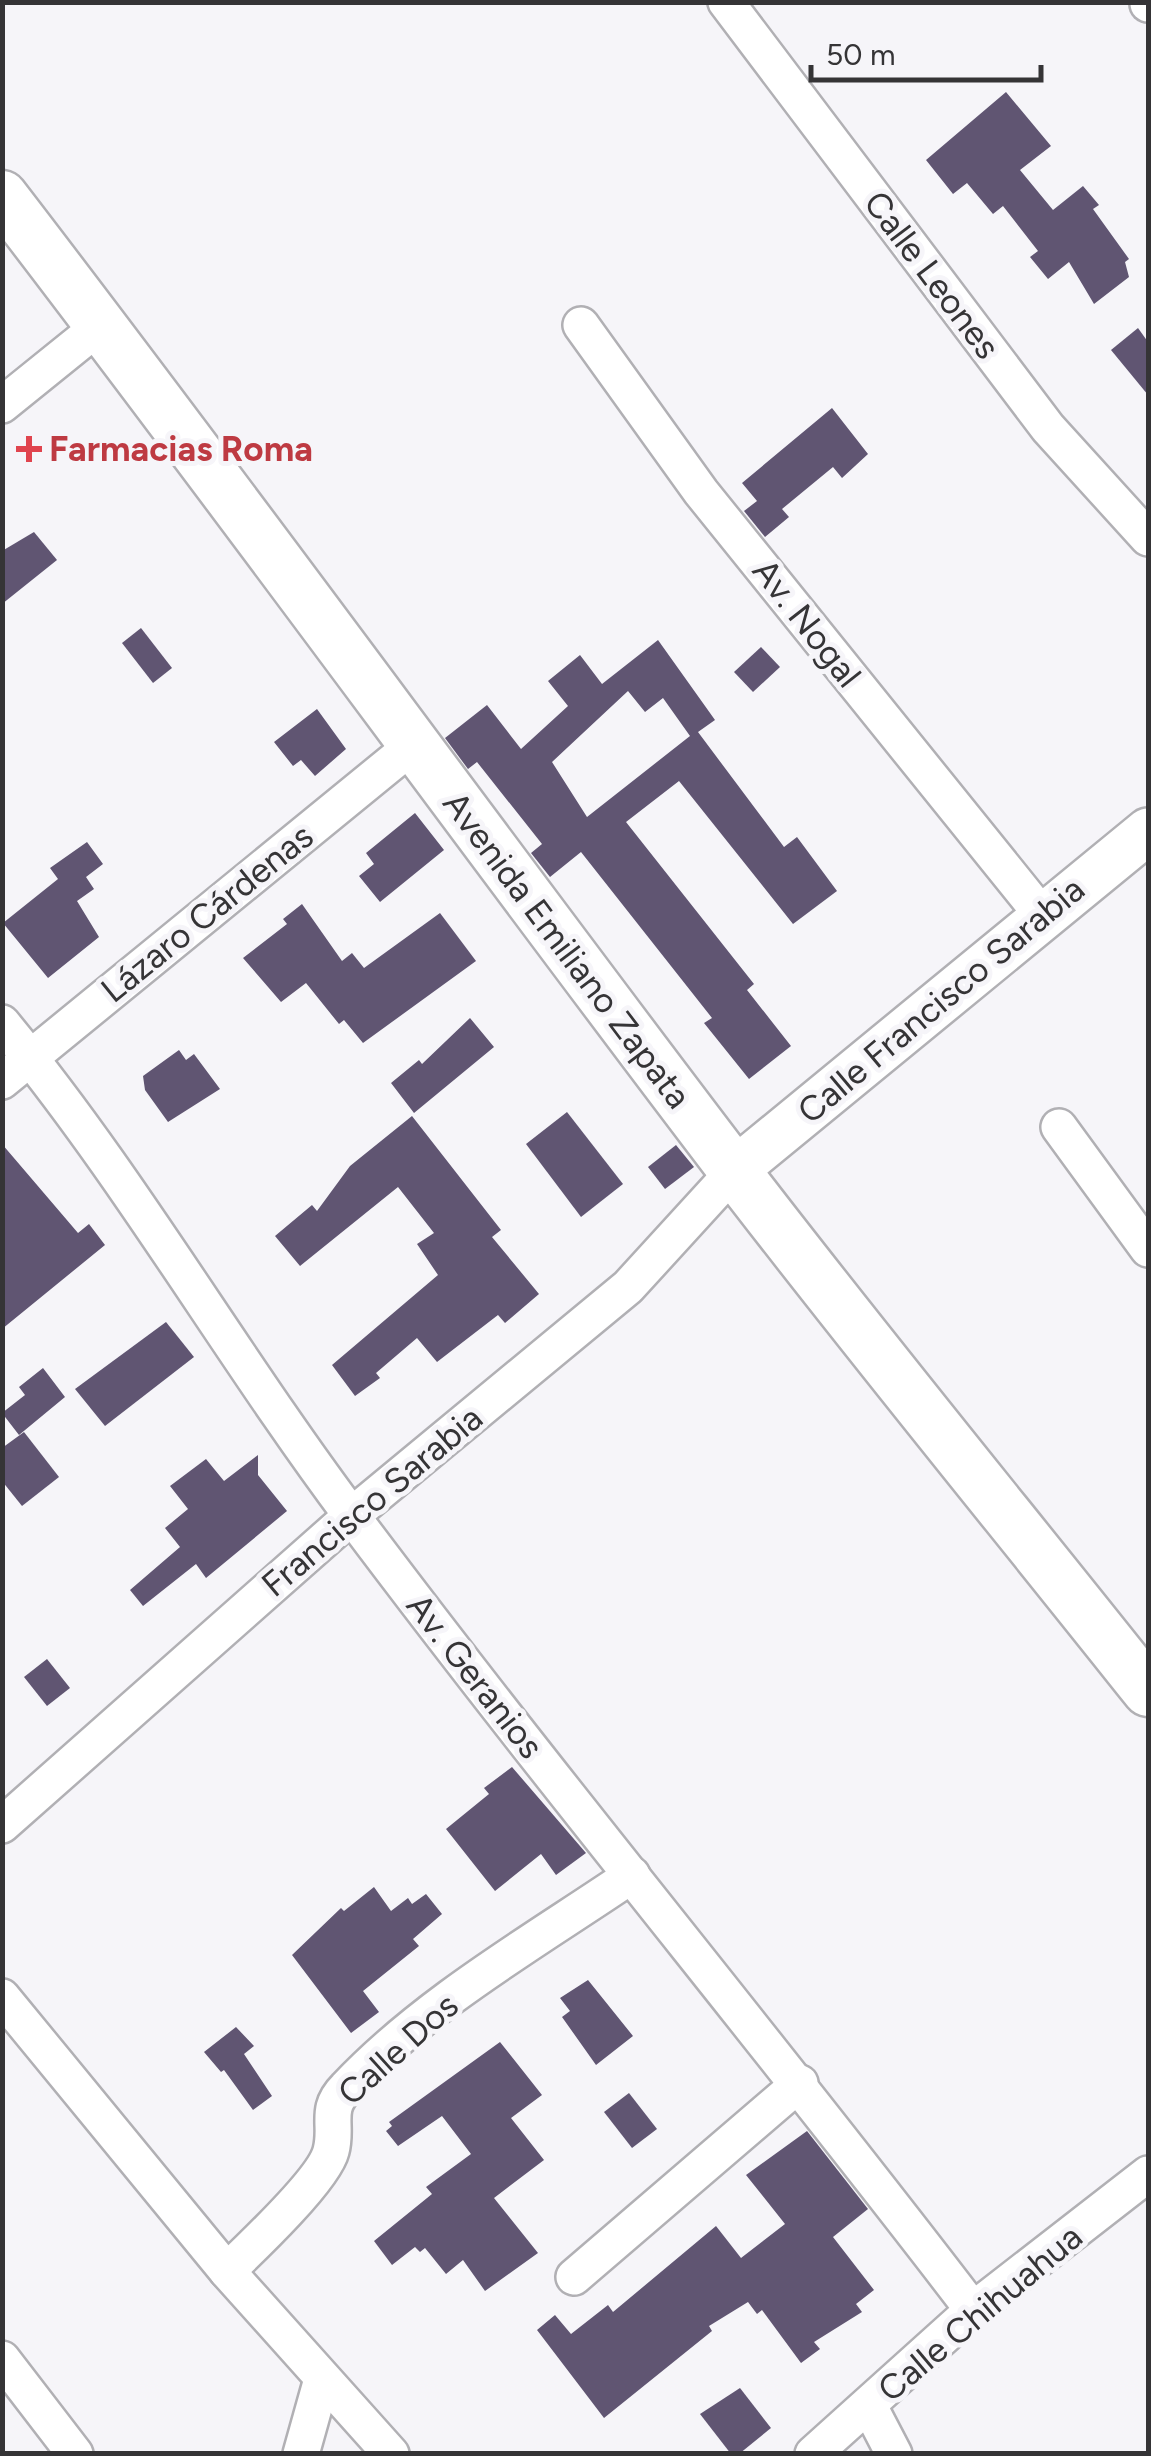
<svg xmlns="http://www.w3.org/2000/svg" width="1151" height="2456" font-family="Figtree,sans-serif">
<style>
.building{fill:#605572;fill-rule:evenodd}
.lines{fill:none;stroke-linecap:round;stroke-linejoin:round}
.minor-casing{stroke:#b1b0b4;stroke-width:40}
.tertiary-casing{stroke:#b1b0b4;stroke-width:50}
.secondary-casing{stroke:#b1b0b4;stroke-width:55}
.minor{stroke:#fff;stroke-width:35}
.tertiary{stroke:#fff;stroke-width:45}
.secondary{stroke:#fff;stroke-width:50}
.health-dot{fill:#e0444e;stroke:#f6f5f9;stroke-width:4}
.labels{text-anchor:middle;dominant-baseline:central;stroke-width:10;stroke-linejoin:round;paint-order:stroke}
.street-label{font-size:35px;fill:#353436;stroke:#f6f5f9}
.health-label{font-size:35px;font-weight:bold;fill:#be3a42;stroke:#f6f5f9;text-anchor:start}
</style>
<rect width="100%" height="100%" fill="#f6f5f9"/>
<!-- building -->
<g class="building">
<path d="M1006,92L1051,146L1020,170L1053,210L1083,186L1099,205L1093,209L1129,259L1125,262L1129,277L1094,304L1069,262L1048,279L1030,257L1038,251L1003,206L993,214L967,183L953,194L926,160Z"/>
<path d="M1138,328L1148,342V395L1111,350Z"/>
<path d="M832,408L868,454L842,478L833,467L782,509L789,517L765,537L744,511L757,501L742,483Z"/>
<path d="M34,532L57,560L2,604V551Z"/>
<path d="M141,628L172,668L153,683L122,643Z"/>
<path d="M658,640L715,720L698,732L784,847L797,837L837,891L793,924L679,781L626,822L754,984L747,990L791,1046L749,1079L704,1023L712,1018L581,852L550,877L531,853L542,844L477,762L468,769L445,738L487,705L521,749L568,706L548,681L580,655L602,684ZM628,691L645,712L663,698L690,736L587,817L552,762Z"/>
<path d="M761,647L780,667L753,692L734,672Z"/>
<path d="M317,709L346,749L315,776L301,760L293,766L274,742Z"/>
<path d="M415,813L444,850L380,902L359,876L374,864L366,853Z"/>
<path d="M87,842L103,864L86,877L94,889L77,901L99,937L48,978L3,923L58,879L50,868Z"/>
<path d="M302,904L342,961L352,953L364,968L440,913L476,961L363,1043L344,1020L339,1024L306,983L281,1002L243,958L287,924L283,919Z"/>
<path d="M470,1018L494,1047L414,1113L391,1083L419,1060L422,1064Z"/>
<path d="M179,1050L186,1060L194,1054L220,1089L168,1122L145,1090L143,1076Z"/>
<path d="M567,1112L623,1184L581,1217L526,1144Z"/>
<path d="M412,1116L501,1230L492,1237L539,1294L505,1323L498,1315L437,1362L417,1338L376,1373L380,1378L355,1396L332,1365L438,1275L417,1244L434,1233L398,1187L300,1266L275,1236L312,1205L317,1211L350,1166Z"/>
<path d="M2,1144L78,1233L89,1224L105,1245L2,1329Z"/>
<path d="M676,1145L694,1167L665,1189L648,1167Z"/>
<path d="M166,1322L194,1357L105,1426L75,1389Z"/>
<path d="M43,1368L65,1397L19,1435L2,1413L25,1395L19,1387Z"/>
<path d="M24,1432L59,1477L22,1506L2,1481V1448Z"/>
<path d="M258,1455V1475L287,1511L206,1578L196,1564L143,1606L130,1590L180,1547L165,1528L188,1509L170,1486L206,1459L224,1481Z"/>
<path d="M47,1659L70,1688L47,1706L24,1677Z"/>
<path d="M512,1767L586,1853L556,1875L541,1854L495,1891L446,1829L489,1794L484,1788Z"/>
<path d="M374,1887L391,1911L408,1898L412,1904L426,1894L442,1914L413,1939L419,1946L363,1991L379,2012L351,2033L292,1955L341,1908L344,1911Z"/>
<path d="M588,1980L633,2036L596,2065L562,2017L570,2011L560,1998Z"/>
<path d="M236,2027L254,2046L244,2054L272,2096L253,2110L224,2070L221,2072L204,2052Z"/>
<path d="M500,2042L542,2095L511,2118L544,2160L494,2198L538,2253L485,2291L463,2260L446,2274L425,2248L420,2252L415,2247L392,2265L374,2241L432,2194L426,2187L471,2154L442,2116L398,2146L386,2131L392,2126L389,2122Z"/>
<path d="M629,2093L657,2129L632,2148L604,2112Z"/>
<path d="M807,2131L868,2209L833,2237L874,2290L856,2304L862,2312L814,2342L820,2349L801,2363L762,2310L757,2314L748,2302L709,2326L712,2331L604,2418L537,2330L555,2315L571,2334L608,2305L613,2312L716,2226L741,2258L785,2224L746,2175Z"/>
<path d="M740,2388L771,2428L739,2454H731L700,2414Z"/>
</g>
<g class="lines">
<defs>
<g id="minor">
<path d="M726,2L1048,428L1148,538"/>
<path d="M1148,2V4"/>
<path d="M581,325L701,492L1042,915"/>
<path d="M2,405L101,325"/>
<path d="M2,1023C131,1179 232,1357 354,1519C555,1787 770,2044 973,2310"/>
<path d="M2,1081L412,746"/>
<path d="M1059,1127L1148,1249"/>
<path d="M2,1825L351,1516L628,1287L734,1171"/>
<path d="M2,1997L227,2271L391,2454"/>
<path d="M227,2271C250,2249 324,2179 331,2151C338,2125 324,2110 346,2088C426,2003 535,1941 632,1875"/>
<path d="M574,2277L800,2083"/>
<path d="M2,2359L75,2454"/>
<path d="M869,2406L894,2454"/>
<path d="M301,2454L322,2379"/>
<path d="M813,2454L973,2310L1148,2174"/>
</g>
<path id="tertiary" d="M734,1171L1148,831"/>
<path id="secondary" d="M2,196C249,517 485,844 730,1165C866,1343 1009,1516 1148,1691"/>
</defs>
<!-- minor casing -->
<use href="#minor" class="minor-casing"/>
<!-- tertiary casing -->
<use href="#tertiary" class="tertiary-casing"/>
<!-- secondary casing -->
<use href="#secondary" class="secondary-casing"/>
<!-- minor -->
<use href="#minor" class="minor"/>
<!-- tertiary -->
<use href="#tertiary" class="tertiary"/>
<!-- secondary -->
<use href="#secondary" class="secondary"/>
</g>
<!-- markers -->
<path class="health-dot" d="M24 434h10v10h10v10h-10v10h-10v-10h-10v-10h10z"/>
<g class="labels">
<!-- street labels -->
<g class="street-label">
<text transform="translate(932 275) rotate(53)">Calle Leones</text>
<text transform="translate(807 623) rotate(52)">Av. Nogal</text>
<text transform="translate(207 913) rotate(-39)">Lázaro Cárdenas</text>
<text transform="translate(567 950) rotate(53)">Avenida Emiliano Zapata</text>
<text transform="translate(941 1000) rotate(-40)">Calle Francisco Sarabia</text>
<text transform="translate(372 1501) rotate(-40)">Francisco Sarabia</text>
<text transform="translate(475 1676) rotate(52)">Av. Geranios</text>
<text transform="translate(398 2049) rotate(-42)">Calle Dos</text>
<text transform="translate(980 2313) rotate(-40)">Calle Chihuahua</text>
</g>
<!-- health labels -->
<g class="health-label">
<text x="49" y="449">Farmacias Roma</text>
</g>
</g>
<!-- border -->
<rect width="1151" height="2456" fill="none" stroke="#353436" stroke-width="10"/>
<!-- scale -->
<path d="M811 65v15h230v-15" fill="none" stroke="#353436" stroke-width="5"/>
<text x="826" y="65" font-size="30" fill="#353436" stroke="#f6f5f9" stroke-width="8" paint-order="stroke">50 m</text>
</svg>
